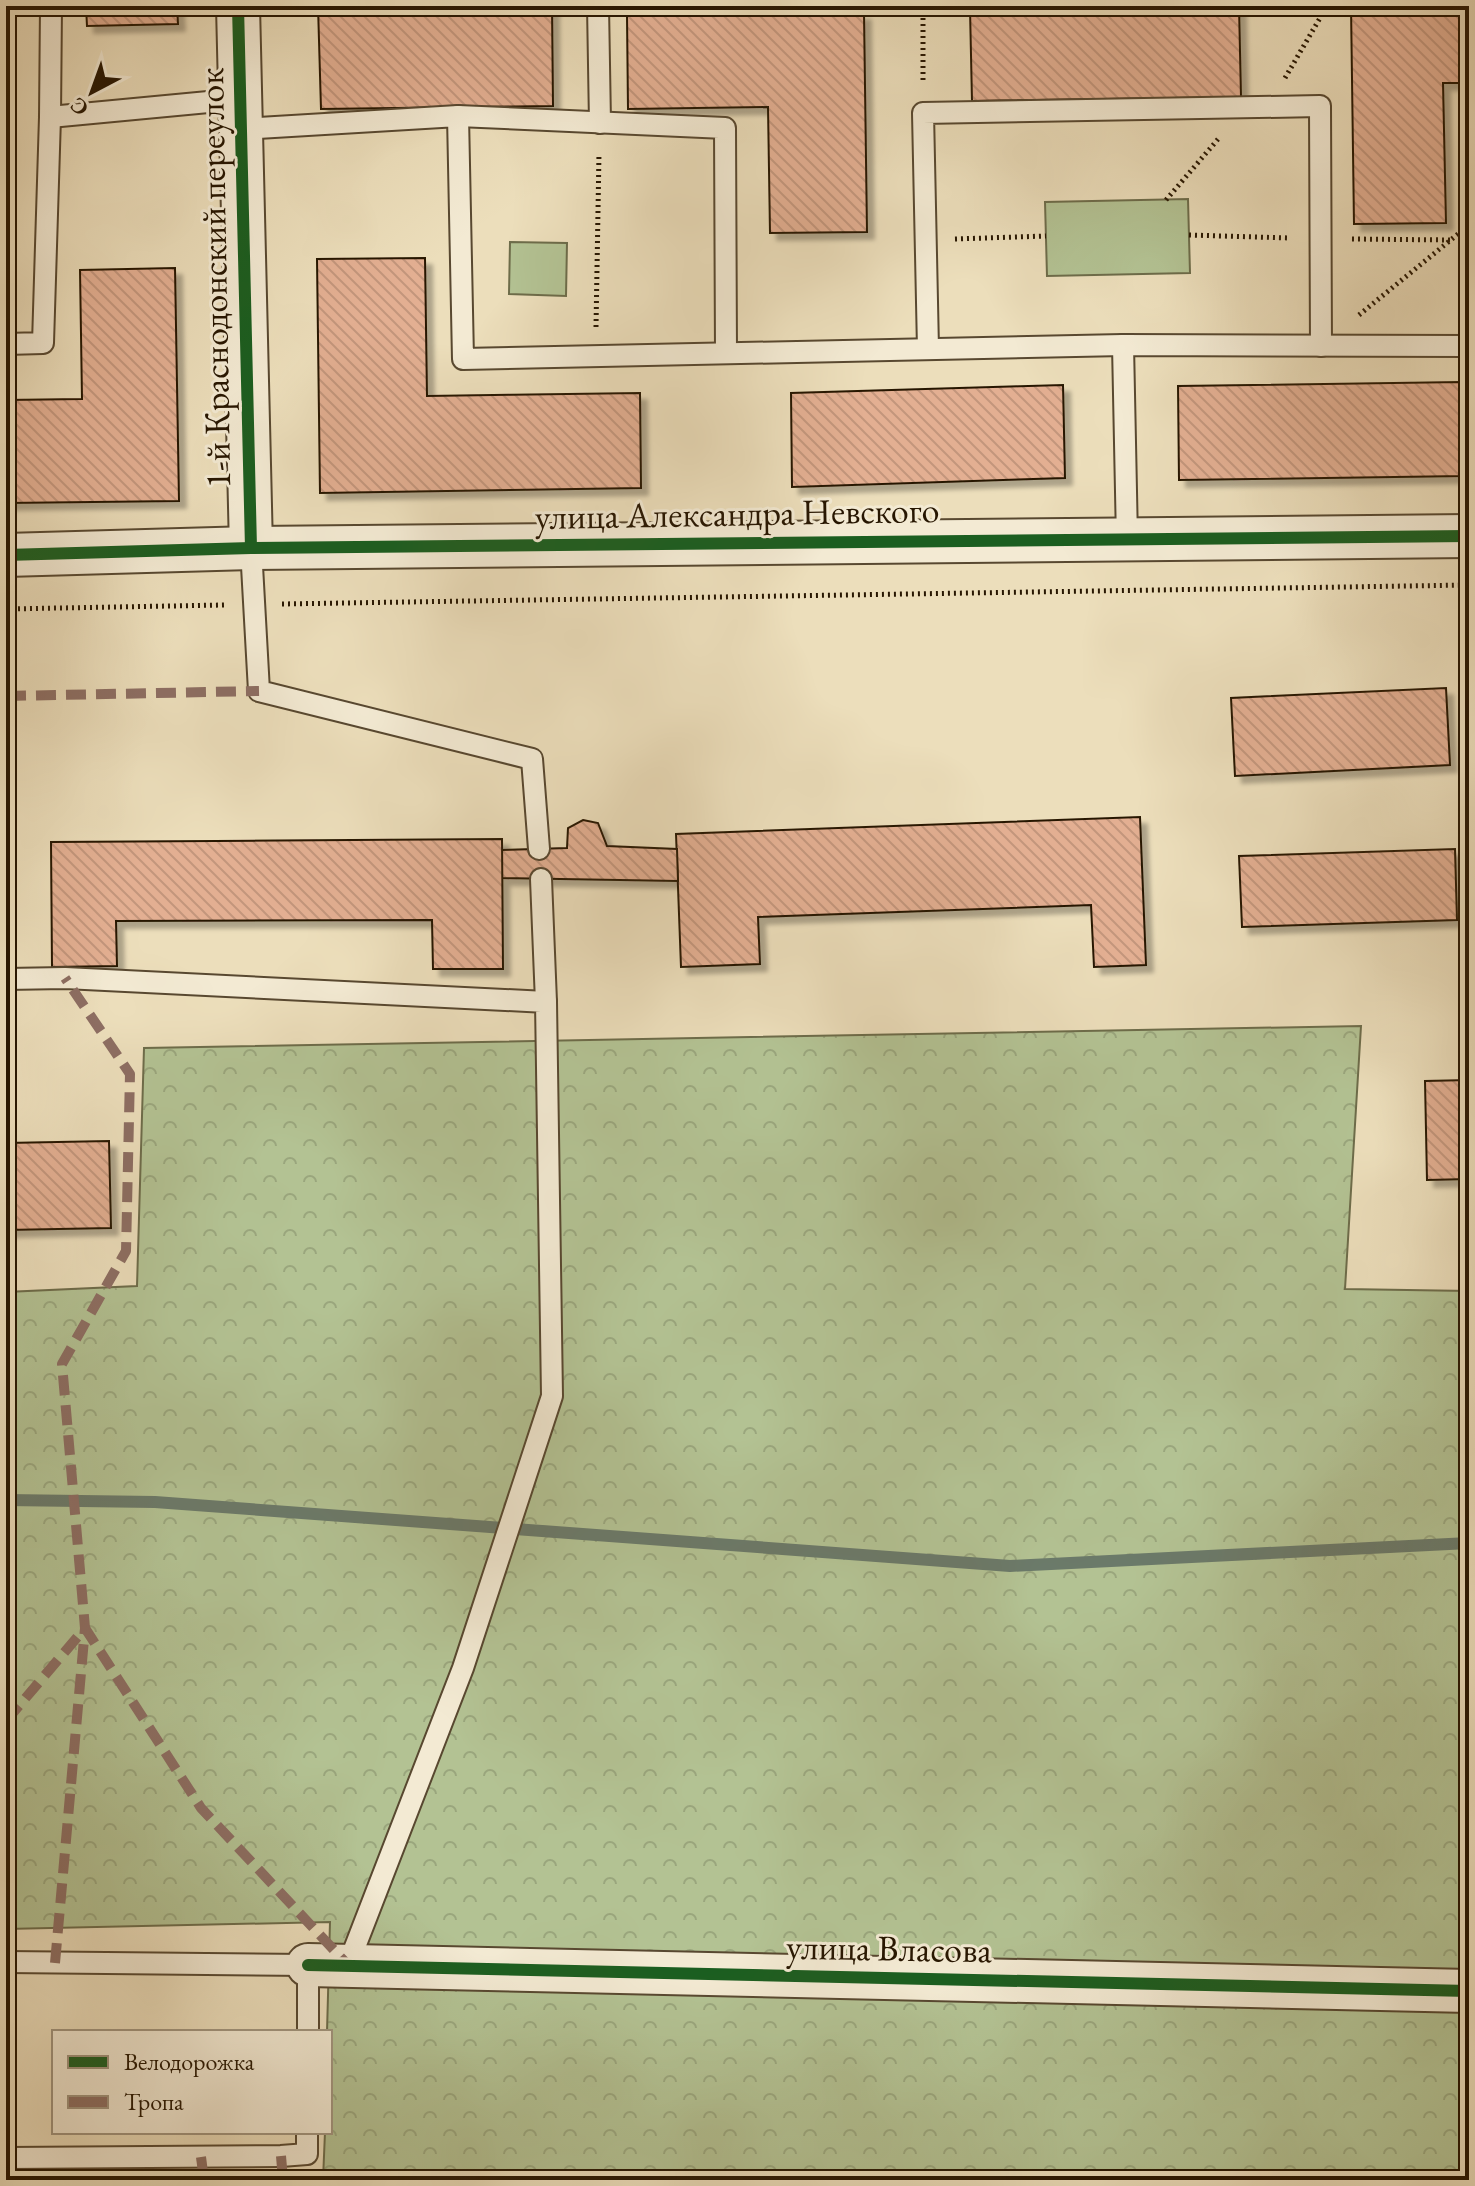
<svg xmlns="http://www.w3.org/2000/svg" width="1475" height="2186" font-family="'EB Garamond',serif">
<style>
.green{fill:#b3c293;stroke:#6d6c4a;stroke-width:2}
.forest{fill:url(#forest-crowns);stroke:#6d6c4a;stroke-width:2}
.lines{fill:none;stroke-linecap:round;stroke-linejoin:round}
.stream{stroke:#6b7a6a;stroke-width:12}
.building{fill:url(#building-back-hatch);stroke:#271601;stroke-width:2;filter:url(#shadow)}
.service-casing{stroke:#584830;stroke-width:24}
.minor-casing{stroke:#584830;stroke-width:46}
.path{stroke:#271601;stroke-width:5;stroke-dasharray:2 4;stroke-linecap:butt}
.service{stroke:#f3ead3;stroke-width:20}
.minor{stroke:#f3ead3;stroke-width:42}
.quiet{stroke:#8d6e63;stroke-width:10;stroke-dasharray:20 10;stroke-linecap:butt}
.cycleway-casing{stroke:#f3ead3;stroke-width:17}
.cycleway{stroke:#1b5e20;stroke-width:12}
.labels{text-anchor:middle;dominant-baseline:central;stroke-width:6;stroke-linejoin:round;paint-order:stroke}
.street-label{font-size:36px;fill:#271601;stroke:#f3ead3}
</style>
<defs>
<pattern id="forest-crowns" width="20" height="18" patternUnits="userSpaceOnUse" patternTransform="scale(2)"><rect width="20" height="18" fill="#b3c293"/><path d="M2 6a3 3 0 1 1 6 0M12 15a3 3 0 1 1 6 0" fill="none" stroke="#9aa67d"/></pattern>
<pattern id="building-back-hatch" width="6" height="6" patternUnits="userSpaceOnUse" patternTransform="scale(2)"><rect width="6" height="6" fill="#e3af92"/><path d="M-1 5l2 2M0 0l6 6M5-1l2 2" fill="none" stroke="#c3967c"/></pattern>
<filter id="shadow"><feDropShadow dx="7" dy="7" stdDeviation="2" flood-color="#0004"/></filter>
</defs>
<rect width="100%" height="100%" fill="#ecdebb"/>
<filter id="stains"><feTurbulence type="fractalNoise" baseFrequency=".0025" numOctaves="4"/><feColorMatrix values="0 0 0 0 .2 0 0 0 0 .09 0 0 0 0 .02 0 0 0 .5 -.17"/></filter>
<radialGradient id="worn" r=".72"><stop offset=".6" stop-color="#630" stop-opacity="0"/><stop offset="1" stop-color="#630" stop-opacity=".3"/></radialGradient>
<!-- green -->
<g class="green">
<path d="M1188,199L1190,273L1047,276L1045,202Z"/>
<path d="M510,242L567,243L566,296L509,294Z"/>
</g>
<!-- forest -->
<path class="forest" d="M1361,1026L1345,1289L1469,1291V2180H323L325,2132H330V2032H327L330,1922L6,1929V1292L137,1286L144,1048Z"/>
<g class="lines">
<!-- stream -->
<path class="stream" d="M6,1500L155,1502L1010,1566L1469,1543"/>
</g>
<!-- building -->
<g class="building">
<path d="M86,6H177L178,24L87,26Z"/>
<path d="M318,6H353V15L454,13V6H552L553,106L321,109Z"/>
<path d="M1239,6L1241,97L972,101L970,9Z"/>
<path d="M1351,6H1469V83H1443L1446,223L1354,224Z"/>
<path d="M864,13L867,232L770,233L768,107L628,109L627,16Z"/>
<path d="M425,258L427,396L640,393L641,488L320,493L317,259Z"/>
<path d="M175,268L179,501L6,503V400L82,399L80,270Z"/>
<path d="M1461,382L1463,476L1179,480L1178,386Z"/>
<path d="M1063,385L1065,478L792,487L791,393Z"/>
<path d="M1446,688L1450,765L1235,776L1231,698Z"/>
<path d="M1140,817L1146,965L1094,967L1091,905L758,917L760,964L681,967L676,834Z"/>
<path d="M583,820L598,823L607,846L677,849L678,881L502,878V850L567,848L568,828Z"/>
<path d="M502,839L503,969H433L432,920L116,921L117,966L52,967L51,842Z"/>
<path d="M1455,849L1457,920L1242,927L1239,856Z"/>
<path d="M1469,1080V1179L1427,1180L1425,1081Z"/>
<path d="M109,1141L111,1228L6,1230V1143Z"/>
<path d="M785,2176V2180L600,2179Z"/>
</g>
<g class="lines">
<defs>
<g id="service">
<path d="M598,6L600,123"/>
<path d="M458,116L725,128L726,353"/>
<path d="M50,117L240,99"/>
<path d="M241,129L458,116L463,359L1123,345L1469,346"/>
<path d="M6,344L43,343L50,117L51,6"/>
<path d="M1123,345L1127,540"/>
<path d="M928,349L923,113L1320,106L1321,346"/>
<path d="M251,548L259,691L532,759L539,849"/>
<path d="M541,879L546,1002"/>
<path d="M6,979L65,978L546,1002L552,1396L463,1668L348,1965"/>
<path d="M6,1962L308,1965V2032"/>
<path d="M6,2158L281,2156L307,2154V2132"/>
</g>
<g id="minor">
<path d="M238,6L251,548"/>
<path d="M6,555L251,548L1469,536"/>
<path d="M308,1965L1469,1991"/>
</g>
</defs>
<!-- service casing -->
<use href="#service" class="service-casing"/>
<!-- minor casing -->
<use href="#minor" class="minor-casing"/>
<!-- path -->
<g class="path">
<path d="M923,6V84"/>
<path d="M1285,78L1327,6"/>
<path d="M1166,200L1219,138"/>
<path d="M1189,235L1290,238"/>
<path d="M955,239L1046,236"/>
<path d="M1352,239L1451,240"/>
<path d="M1359,315L1469,225"/>
<path d="M596,327L599,153"/>
<path d="M282,604L1469,585"/>
<path d="M6,609L224,605"/>
</g>
<!-- service -->
<use href="#service" class="service"/>
<!-- minor -->
<use href="#minor" class="minor"/>
<!-- quiet -->
<g class="quiet">
<path d="M6,696L259,691"/>
<path d="M6,1721L85,1628L201,1808L348,1965"/>
<path d="M55,1963L85,1628L62,1364L126,1251L130,1074L65,978"/>
<path d="M281,2156L283,2180"/>
<path d="M201,2157L204,2180"/>
</g>
<defs>
<g id="cycleway">
<path d="M238,6L251,548"/>
<path d="M6,555L251,548L1469,536"/>
<path d="M308,1965L1469,1991"/>
</g>
</defs>
<!-- cycleway casing -->
<use href="#cycleway" class="cycleway-casing"/>
<!-- cycleway -->
<use href="#cycleway" class="cycleway"/>
</g>
<g class="labels">
<!-- street labels -->
<g class="street-label">
<text transform="translate(214 278) rotate(-91)">1-й Краснодонский переулок</text>
<text transform="translate(737 513) rotate(-1)">улица Александра Невского</text>
<text transform="translate(889 1948) rotate(1)">улица Власова</text>
</g>
</g>
<!-- margin -->
<rect width="1475" height="2186" fill="none" stroke="#ecdebb" stroke-width="32"/>
<rect x="8" y="8" width="1459" height="2170" fill="none" stroke="#271601" stroke-width="4"/>
<rect x="16" y="16" width="1443" height="2154" fill="none" stroke="#271601" stroke-width="2"/>
<!-- legend -->
<rect x="52" y="2030" width="280" height="104" fill="#f3ead3" stroke="#a1957f" stroke-width="2"/>
<rect x="68" y="2056" width="40" height="12" fill="#1b5e20" stroke="#a1957f" stroke-width="2"/>
<text x="124" y="2070" font-size="24" fill="#271601">Велодорожка</text>
<rect x="68" y="2096" width="40" height="12" fill="#8d6e63" stroke="#a1957f" stroke-width="2"/>
<text x="124" y="2110" font-size="24" fill="#271601">Тропа</text>
<!-- north arrow -->
<g transform="translate(92 92) rotate(221)" stroke="#f3ead3" stroke-width="6" paint-order="stroke">
<path d="M0-6L14 30L0 20L-14 30Z" fill="#271601"/>
<text y="-12" font-size="22" font-weight="bold" text-anchor="middle" fill="#271601">С</text>
</g>
<rect width="100%" height="100%" filter="url(#stains)"/>
<rect width="100%" height="100%" fill="url(#worn)"/>
</svg>
